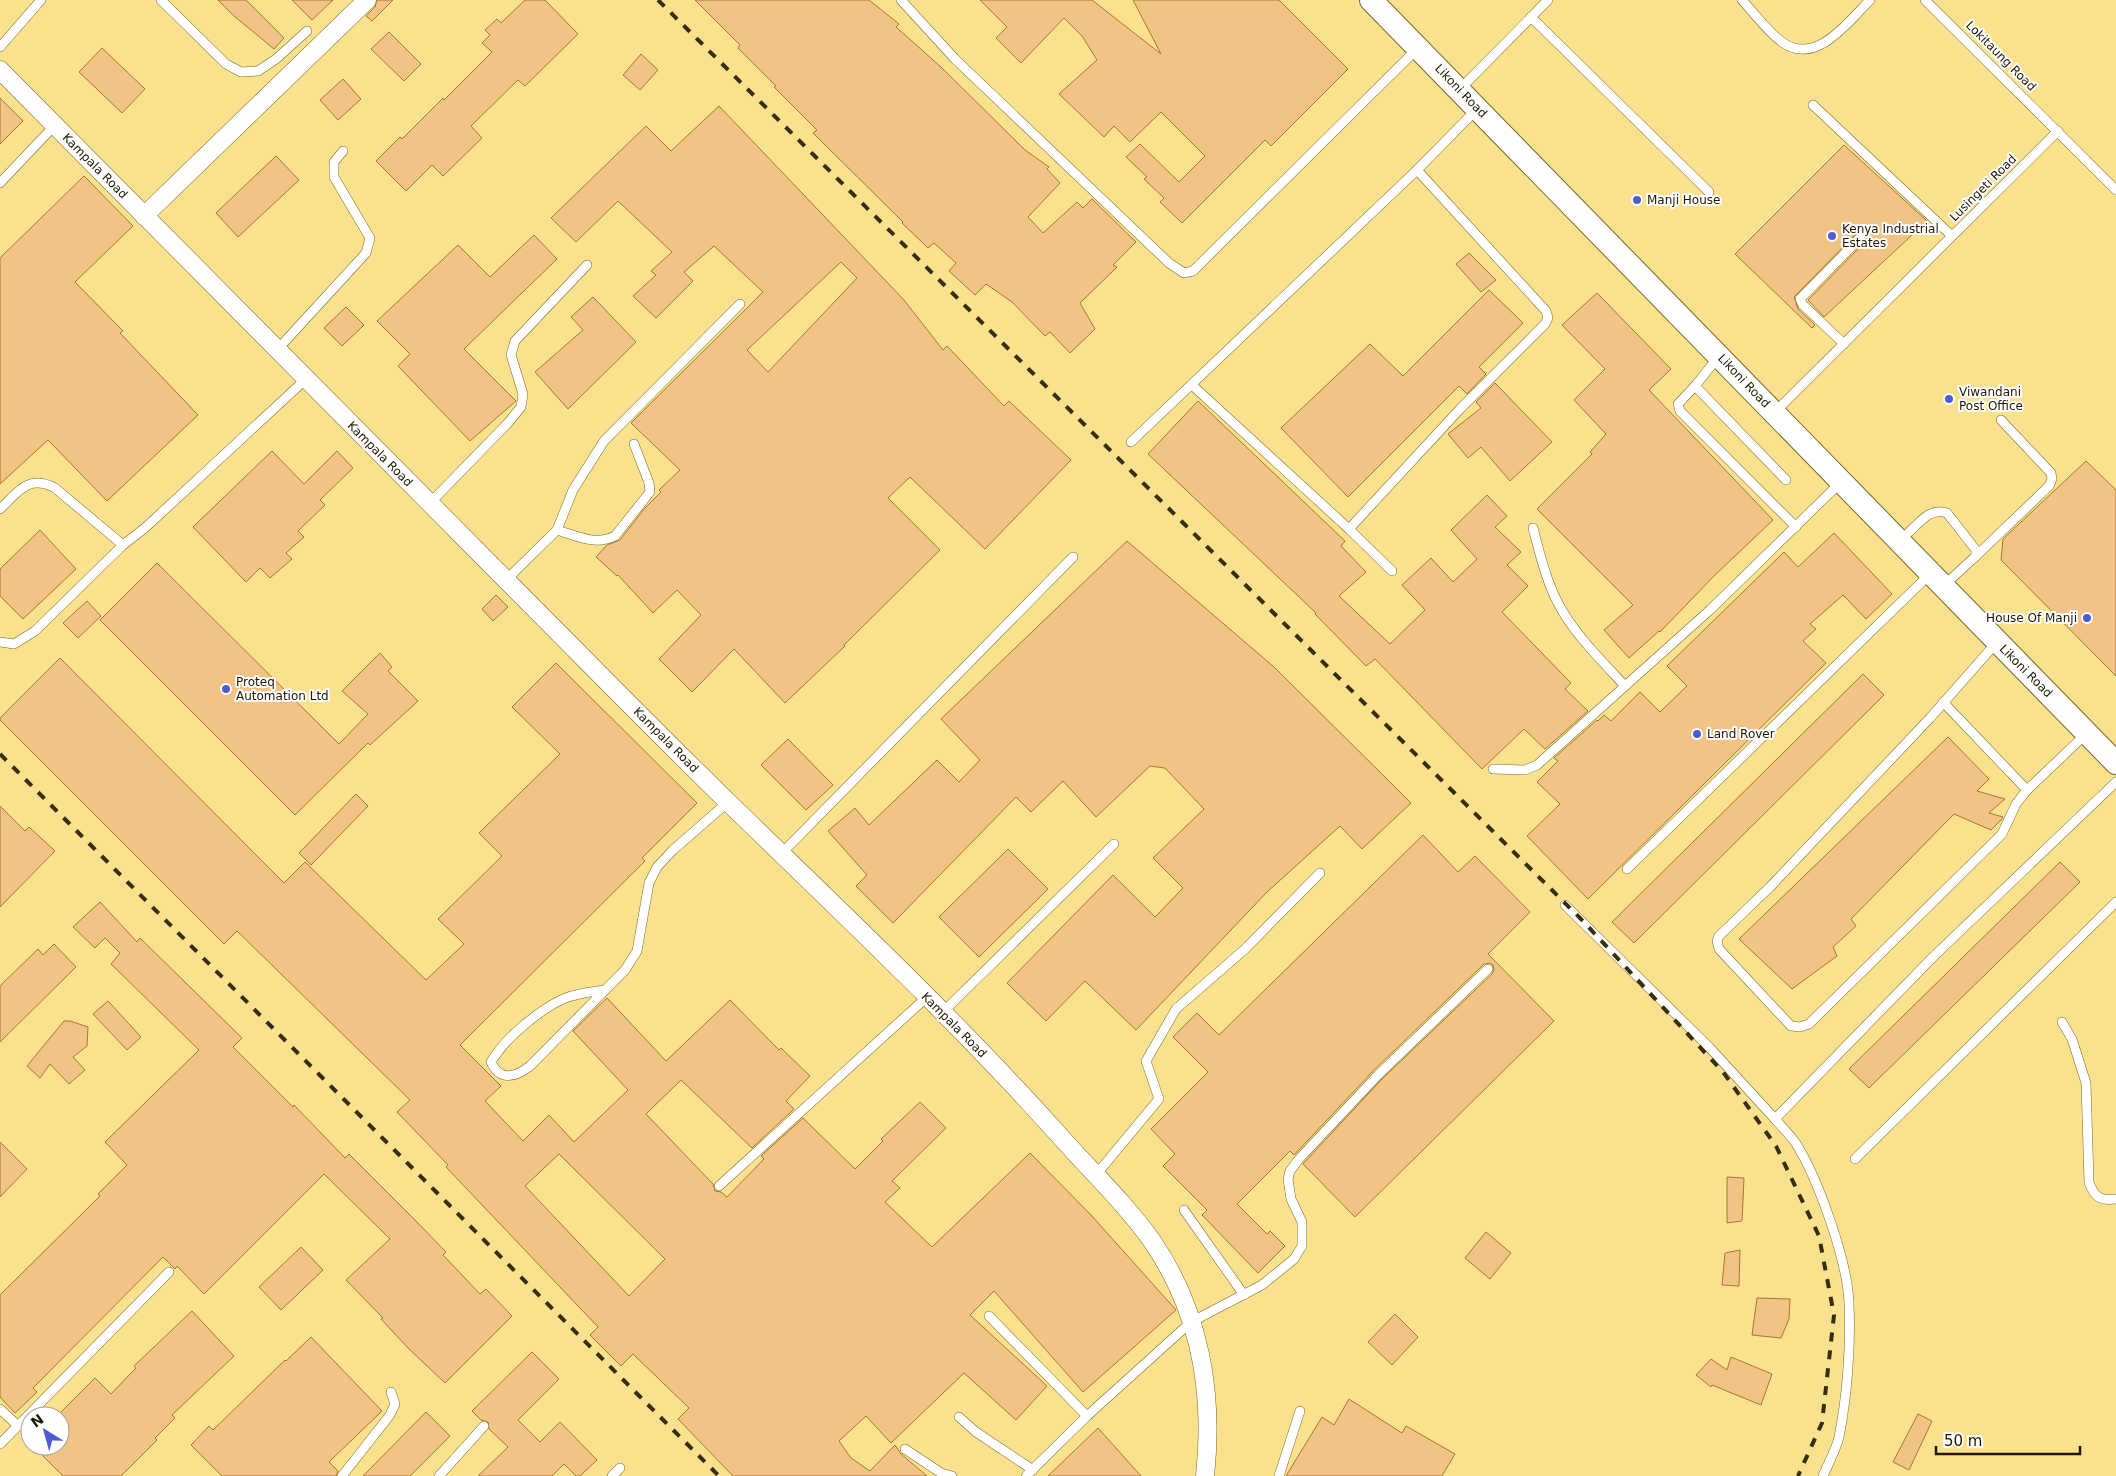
<svg xmlns="http://www.w3.org/2000/svg" width="2116" height="1476" font-family="'DejaVu Sans',sans-serif">
<style>
.building{fill:#f1c385;stroke:#a8772d;fill-rule:evenodd}
.lines{fill:none;stroke-linecap:round;stroke-linejoin:round}
.service-casing{stroke:#796827;stroke-width:10}
.minor-casing{stroke:#796827;stroke-width:19}
.tertiary-casing{stroke:#796827;stroke-width:24}
.service{stroke:#fff;stroke-width:9}
.minor{stroke:#fff;stroke-width:18}
.tertiary{stroke:#fff;stroke-width:22}
.rail{stroke:#372e0f;stroke-width:4;stroke-dasharray:9 9;stroke-linecap:butt}
.poi-dot{fill:#505bd1;stroke:#fff;stroke-width:2}
.labels{text-anchor:middle;dominant-baseline:central;stroke-width:4;stroke-linejoin:round;paint-order:stroke}
.street-label{font-size:12px;fill:#1f1800;stroke:#fff}
.poi-label{font-size:12px;fill:#1f1800;stroke:#fff;text-anchor:start}
</style>
<rect width="100%" height="100%" fill="#f9e18d"/>
<!-- building -->
<g class="building">
<path d="M218,0H246L284,38L274,49L234,16Z"/>
<path d="M292,0H333L312,20Z"/>
<path d="M377,0H393L372,21L366,16L375,7Z"/>
<path d="M525,0H545L578,34L525,86L518,80L471,126L482,138L443,176L432,165L406,191L376,161L400,137L402,139L443,98L444,100L492,52L482,43L490,35L485,30L497,19L501,23Z"/>
<path d="M695,0H869L899,24L896,27L941,67L1025,150L1049,167L1047,169L1060,183L1028,217L1043,233L1077,202L1083,208L1092,199L1136,242L1113,265L1117,267L1080,303L1095,329L1070,353L1050,332L1045,336L1012,302L986,284L975,295L949,271L956,263L934,243L928,248L902,223L903,222L813,133L817,130L774,87L776,86L738,48L740,45Z"/>
<path d="M980,0H1092L1161,54L1133,0H1279L1348,69L1271,146L1265,140L1182,223L1160,202L1164,198L1144,179L1147,177L1126,157L1140,144L1179,182L1205,156L1161,112L1130,142L1114,126L1104,137L1059,94L1097,60L1082,36L1064,18L1021,63L996,38L1007,27Z"/>
<path d="M389,32L421,64L404,81L371,49Z"/>
<path d="M102,48L145,89L122,113L79,72Z"/>
<path d="M641,54L658,70L640,90L623,75Z"/>
<path d="M343,79L361,99L338,120L320,100Z"/>
<path d="M0,98L23,121L0,144Z"/>
<path d="M719,106L904,300L943,350L947,346L1004,406L1009,401L1071,460L985,549L910,477L888,498L940,550L844,645L845,646L785,703L734,649L692,692L659,659L701,615L677,590L653,613L618,575L617,576L596,557L607,545L620,540L645,508L661,492L659,490L680,470L631,423L763,292L714,246L684,272L693,281L656,318L633,296L656,275L651,271L672,252L618,201L576,242L551,218L646,126L671,151ZM841,262L857,278L768,372L747,350Z"/>
<path d="M1844,145L1927,221L1824,317L1808,300L1865,242L1866,237L1864,233L1859,232L1856,234L1794,297L1798,309L1815,325L1812,328L1735,254Z"/>
<path d="M276,156L299,180L238,237L216,213Z"/>
<path d="M84,176L133,226L75,282L123,331L120,333L198,415L107,501L48,440L0,484V258Z"/>
<path d="M534,235L557,259L464,349L516,401L470,441L398,366L410,354L377,321L458,245L490,277Z"/>
<path d="M1469,253L1496,280L1481,292L1456,264Z"/>
<path d="M1489,290L1523,323L1479,367L1486,374L1467,394L1459,386L1348,497L1281,428L1370,344L1403,376Z"/>
<path d="M1597,293L1671,369L1649,390L1773,520L1714,576L1660,632L1659,631L1629,658L1604,630L1633,605L1537,509L1592,454L1590,452L1606,434L1574,400L1605,369L1562,325Z"/>
<path d="M593,297L636,342L568,409L535,372L583,330L571,317Z"/>
<path d="M346,307L364,325L342,346L324,328Z"/>
<path d="M1495,383L1552,442L1510,481L1481,447L1468,458L1448,434L1481,408L1476,402Z"/>
<path d="M1198,401L1345,541L1341,546L1366,572L1339,596L1390,644L1425,610L1402,585L1431,558L1453,582L1477,559L1451,530L1487,495L1507,516L1495,527L1521,552L1507,565L1528,586L1502,612L1571,683L1565,689L1588,711L1545,749L1524,729L1482,769L1375,659L1366,666L1315,614L1316,613L1148,454Z"/>
<path d="M272,451L304,484L337,451L353,468L320,500L325,505L298,531L304,537L286,553L292,559L270,578L260,568L246,582L193,527Z"/>
<path d="M2086,461L2116,490V676L2001,560L2003,539Z"/>
<path d="M40,530L76,569L23,619L0,596V569Z"/>
<path d="M1834,533L1892,594L1866,619L1843,595L1810,624L1816,629L1803,641L1826,663L1588,899L1527,836L1560,804L1537,782L1558,761L1554,758L1597,720L1598,721L1604,715L1611,721L1640,692L1660,712L1687,686L1667,666L1784,552L1798,567Z"/>
<path d="M1127,541L1274,667L1411,803L1362,849L1340,826L1267,892L1136,1030L1085,981L1046,1021L1007,983L1113,875L1155,917L1183,888L1153,858L1204,809L1165,768L1150,766L1096,817L1063,781L1031,812L1016,797L893,923L856,886L867,875L828,831L855,808L869,825L937,760L959,782L980,760L941,719Z"/>
<path d="M157,563L339,744L368,714L342,691L380,653L392,667L388,671L418,701L370,745L368,743L295,815L100,620Z"/>
<path d="M496,595L508,607L493,621L482,609Z"/>
<path d="M87,601L101,616L78,638L63,623Z"/>
<path d="M60,658L284,883L305,862L426,980L464,944L438,919L502,856L479,833L560,754L512,707L556,663L697,803L642,858L645,861L460,1045L501,1086L485,1101L523,1141L549,1115L574,1142L628,1090L573,1031L607,998L666,1061L730,1000L779,1050L781,1048L810,1076L786,1101L794,1109L752,1148L681,1080L646,1114L713,1184L715,1191L721,1192L727,1197L764,1159L761,1156L803,1118L855,1169L883,1141L881,1139L920,1102L946,1128L892,1181L900,1188L885,1202L932,1247L1030,1153L1091,1215L1176,1310L1083,1392L994,1291L970,1315L1047,1386L1016,1420L964,1373L891,1443L866,1416L839,1441L851,1458L870,1471L895,1445L901,1454L927,1476H733L678,1419L689,1408L633,1354L621,1366L590,1335L598,1327L446,1167L448,1165L397,1112L410,1100L237,931L224,944L0,720V718ZM559,1154L665,1259L629,1296L525,1186Z"/>
<path d="M1863,674L1884,695L1634,943L1612,922Z"/>
<path d="M1948,737L1989,779L1977,791L2005,799L1989,813L2003,817L2002,819L1991,830L1954,814L1851,919L1856,926L1833,947L1837,956L1792,989L1739,939Z"/>
<path d="M788,739L833,785L806,810L761,765Z"/>
<path d="M356,794L368,806L311,865L299,853Z"/>
<path d="M0,806L25,831L29,827L55,851L0,907Z"/>
<path d="M1423,835L1458,872L1475,856L1530,912L1488,954L1554,1021L1355,1217L1303,1164L1382,1079L1492,974L1494,970L1493,965L1489,963L1484,964L1373,1071L1294,1155L1290,1151L1237,1204L1267,1234L1270,1231L1285,1246L1258,1273L1202,1215L1207,1210L1163,1166L1175,1154L1151,1129L1208,1072L1173,1037L1197,1013L1219,1035Z"/>
<path d="M1008,849L1048,889L979,957L939,917Z"/>
<path d="M2060,862L2080,882L1869,1088L1849,1069Z"/>
<path d="M100,902L137,942L140,938L242,1038L233,1047L293,1107L294,1105L345,1158L349,1154L413,1218L446,1252L443,1255L480,1294L486,1289L512,1316L445,1383L408,1348L381,1319L383,1318L346,1280L390,1239L324,1174L204,1294L177,1266L175,1269L163,1257L33,1388L37,1392L15,1413L0,1397V1295L100,1196L98,1194L127,1165L105,1142L199,1050L111,964L120,953L105,938L95,948L73,927Z"/>
<path d="M54,944L76,967L0,1042V986L38,949L43,955Z"/>
<path d="M108,1001L141,1037L127,1050L93,1014Z"/>
<path d="M64,1021H70L88,1027L87,1046L73,1057L85,1070L69,1084L50,1064L40,1078L27,1066Z"/>
<path d="M0,1142L27,1169L0,1197Z"/>
<path d="M1727,1177L1744,1178L1742,1221L1727,1223Z"/>
<path d="M1486,1232L1511,1253L1490,1279L1465,1258Z"/>
<path d="M301,1247L323,1270L281,1310L259,1287Z"/>
<path d="M1740,1250L1739,1286L1722,1285L1725,1253Z"/>
<path d="M1757,1298L1790,1299L1789,1319L1781,1338L1752,1335Z"/>
<path d="M192,1311L234,1356L172,1415L175,1418L155,1438L157,1440L121,1476H63L33,1446H60V1413L95,1378L111,1394L136,1368L134,1366Z"/>
<path d="M1395,1314L1418,1337L1392,1365L1368,1342Z"/>
<path d="M311,1337L382,1411L329,1462L338,1471L336,1476H222L191,1445L209,1426L213,1430L285,1360L286,1361Z"/>
<path d="M532,1352L559,1379L518,1420L540,1442L560,1422L597,1460L580,1476H576L564,1464L552,1476H478L508,1447L489,1429L488,1422L481,1420L472,1411Z"/>
<path d="M1731,1357L1772,1374L1761,1405L1712,1385L1711,1387L1696,1375L1711,1359L1727,1370Z"/>
<path d="M1349,1399L1402,1433L1406,1426L1455,1454L1442,1476H1286L1322,1417L1334,1425Z"/>
<path d="M426,1412L450,1436L410,1476H363Z"/>
<path d="M1918,1414L1932,1421L1909,1470L1893,1462Z"/>
<path d="M1098,1428L1141,1476H1048Z"/>
</g>
<g class="lines">
<defs>
<g id="service">
<path d="M161,0L226,64L241,72L258,71L276,59L307,31"/>
<path d="M901,0L955,59L1169,263L1184,273L1193,271L1418,48"/>
<path d="M1742,0C1754,13 1768,32 1782,42C1816,67 1849,21 1870,0"/>
<path d="M1925,0L2116,190"/>
<path d="M1531,17L1709,192"/>
<path d="M0,47L41,0"/>
<path d="M1465,84L1548,0"/>
<path d="M1813,105L1952,236"/>
<path d="M0,183L55,125"/>
<path d="M1844,344L1803,305L1800,299L1860,238"/>
<path d="M277,350L366,253L370,238L334,177V162L343,151"/>
<path d="M1719,356L1695,386L1786,480"/>
<path d="M1192,385L1349,529L1392,571"/>
<path d="M1695,386L1678,404L1680,411L1796,527"/>
<path d="M1781,406L2058,131"/>
<path d="M1131,442L1417,170L1478,108"/>
<path d="M429,504L508,423L521,407L523,394L511,355L515,341L587,265"/>
<path d="M0,509C18,492 28,474 55,488L123,545L146,527L306,379"/>
<path d="M1533,528C1540,554 1546,581 1559,605C1575,635 1602,661 1625,686"/>
<path d="M1349,529L1460,409L1545,324L1548,318L1546,311L1417,170"/>
<path d="M557,530C577,536 595,546 615,536L650,492L649,483L634,444"/>
<path d="M1908,533C1919,523 1930,507 1947,513L1976,550V556L1952,578"/>
<path d="M1976,556L2049,486L2052,479L2051,473L2001,420"/>
<path d="M506,580L557,530L573,490L604,441L740,304"/>
<path d="M0,642L14,644L35,631L123,545"/>
<path d="M1997,642L1930,718L1770,887L1719,936L1717,941L1719,949L1791,1026L1800,1027L1809,1024L2002,834L2016,804L2027,790L2087,733"/>
<path d="M1943,702L2027,790"/>
<path d="M1493,769L1525,770L1537,765L1711,609L1841,482"/>
<path d="M782,853L1073,557"/>
<path d="M1627,869L1930,574"/>
<path d="M1565,905L1710,1048L1775,1119"/>
<path d="M605,990C591,992 576,993 563,999C539,1010 504,1039 491,1062C500,1082 516,1077 530,1066L625,970L637,951L649,883L657,867L673,850L728,802"/>
<path d="M942,1013L1114,844"/>
<path d="M2062,1022L2072,1039L2086,1083L2089,1182C2094,1197 2100,1201 2116,1199"/>
<path d="M1855,1159L2116,902"/>
<path d="M1095,1176L1159,1099L1146,1061L1176,1009L1245,949L1320,873"/>
<path d="M719,1186L927,997"/>
<path d="M1184,1210L1244,1295"/>
<path d="M989,1316L1087,1416"/>
<path d="M0,1409L18,1426"/>
<path d="M959,1417L976,1432L1033,1470"/>
<path d="M0,1444L169,1272"/>
<path d="M905,1449L941,1473L952,1476"/>
<path d="M342,1476L390,1415L395,1404L391,1392"/>
<path d="M439,1476L484,1426"/>
<path d="M612,1476L620,1468"/>
<path d="M1026,1476L1087,1416L1191,1322L1262,1285L1294,1259L1302,1246V1222L1291,1199L1288,1179L1290,1171L1299,1159L1378,1075L1488,969"/>
<path d="M1279,1476L1300,1411"/>
<path d="M1823,1476C1828,1464 1836,1450 1839,1437C1847,1397 1851,1345 1849,1304C1848,1262 1818,1178 1795,1142C1789,1134 1781,1126 1775,1119L1933,957L2116,782"/>
</g>
<g id="minor">
<path d="M0,70C169,241 338,412 508,582C582,656 655,731 730,804C841,912 954,1018 1058,1134C1088,1168 1126,1204 1152,1241C1200,1311 1214,1393 1205,1476"/>
<path d="M144,216L367,0"/>
</g>
<path id="tertiary" d="M1371,0L2116,763"/>
</defs>
<!-- service casing -->
<use href="#service" class="service-casing"/>
<!-- minor casing -->
<use href="#minor" class="minor-casing"/>
<!-- tertiary casing -->
<use href="#tertiary" class="tertiary-casing"/>
<!-- service -->
<use href="#service" class="service"/>
<!-- minor -->
<use href="#minor" class="minor"/>
<!-- tertiary -->
<use href="#tertiary" class="tertiary"/>
<!-- rail -->
<g class="rail">
<path d="M658,0L1581,919L1723,1072L1776,1146L1819,1236L1834,1315L1822,1423L1798,1476"/>
<path d="M0,754L719,1476"/>
</g>
</g>
<!-- markers -->
<g class="poi-dot">
<circle cx="1637" cy="200" r="5"/>
<circle cx="1832" cy="236" r="5"/>
<circle cx="1949" cy="399" r="5"/>
<circle cx="2087" cy="618" r="5"/>
<circle cx="226" cy="689" r="5"/>
<circle cx="1697" cy="734" r="5"/>
</g>
<g class="labels">
<!-- street labels -->
<g class="street-label">
<text transform="translate(2001 56) rotate(45)">Lokitaung Road</text>
<text transform="translate(1461 91) rotate(46)">Likoni Road</text>
<text transform="translate(95 166) rotate(45)">Kampala Road</text>
<text transform="translate(1983 188) rotate(-45)">Lusingeti Road</text>
<text transform="translate(1744 381) rotate(46)">Likoni Road</text>
<text transform="translate(380 454) rotate(45)">Kampala Road</text>
<text transform="translate(2026 671) rotate(45)">Likoni Road</text>
<text transform="translate(666 740) rotate(45)">Kampala Road</text>
<text transform="translate(954 1025) rotate(45)">Kampala Road</text>
</g>
<!-- poi labels -->
<g class="poi-label">
<text x="1647" y="200">Manji House</text>
<text x="1842" y="229">Kenya Industrial<tspan x="1842" dy="14">Estates</tspan></text>
<text x="1959" y="392">Viwandani<tspan x="1959" dy="14">Post Office</tspan></text>
<text x="2077" y="618" text-anchor="end">House Of Manji</text>
<text x="236" y="682">Proteq<tspan x="236" dy="14">Automation Ltd</tspan></text>
<text x="1707" y="734">Land Rover</text>
</g>
</g>
<!-- north arrow -->
<g transform="translate(45 1431) rotate(323)"><circle r="24" fill="#ffffff" stroke="#a5a399"/>
<path d="M0-4L9 19L0 12L-9 19Z" fill="#505bd1"/>
<text y="-8" font-size="14" font-weight="bold" text-anchor="middle" fill="#1f1800">N</text>
</g>
<!-- scale -->
<path d="M1936 1446v8h144v-8" fill="none" stroke="#1f1800" stroke-width="2.5"/>
<text x="1944" y="1446" font-size="15" fill="#1f1800" stroke="#ffffff" stroke-width="4" paint-order="stroke">50 m</text>
</svg>
